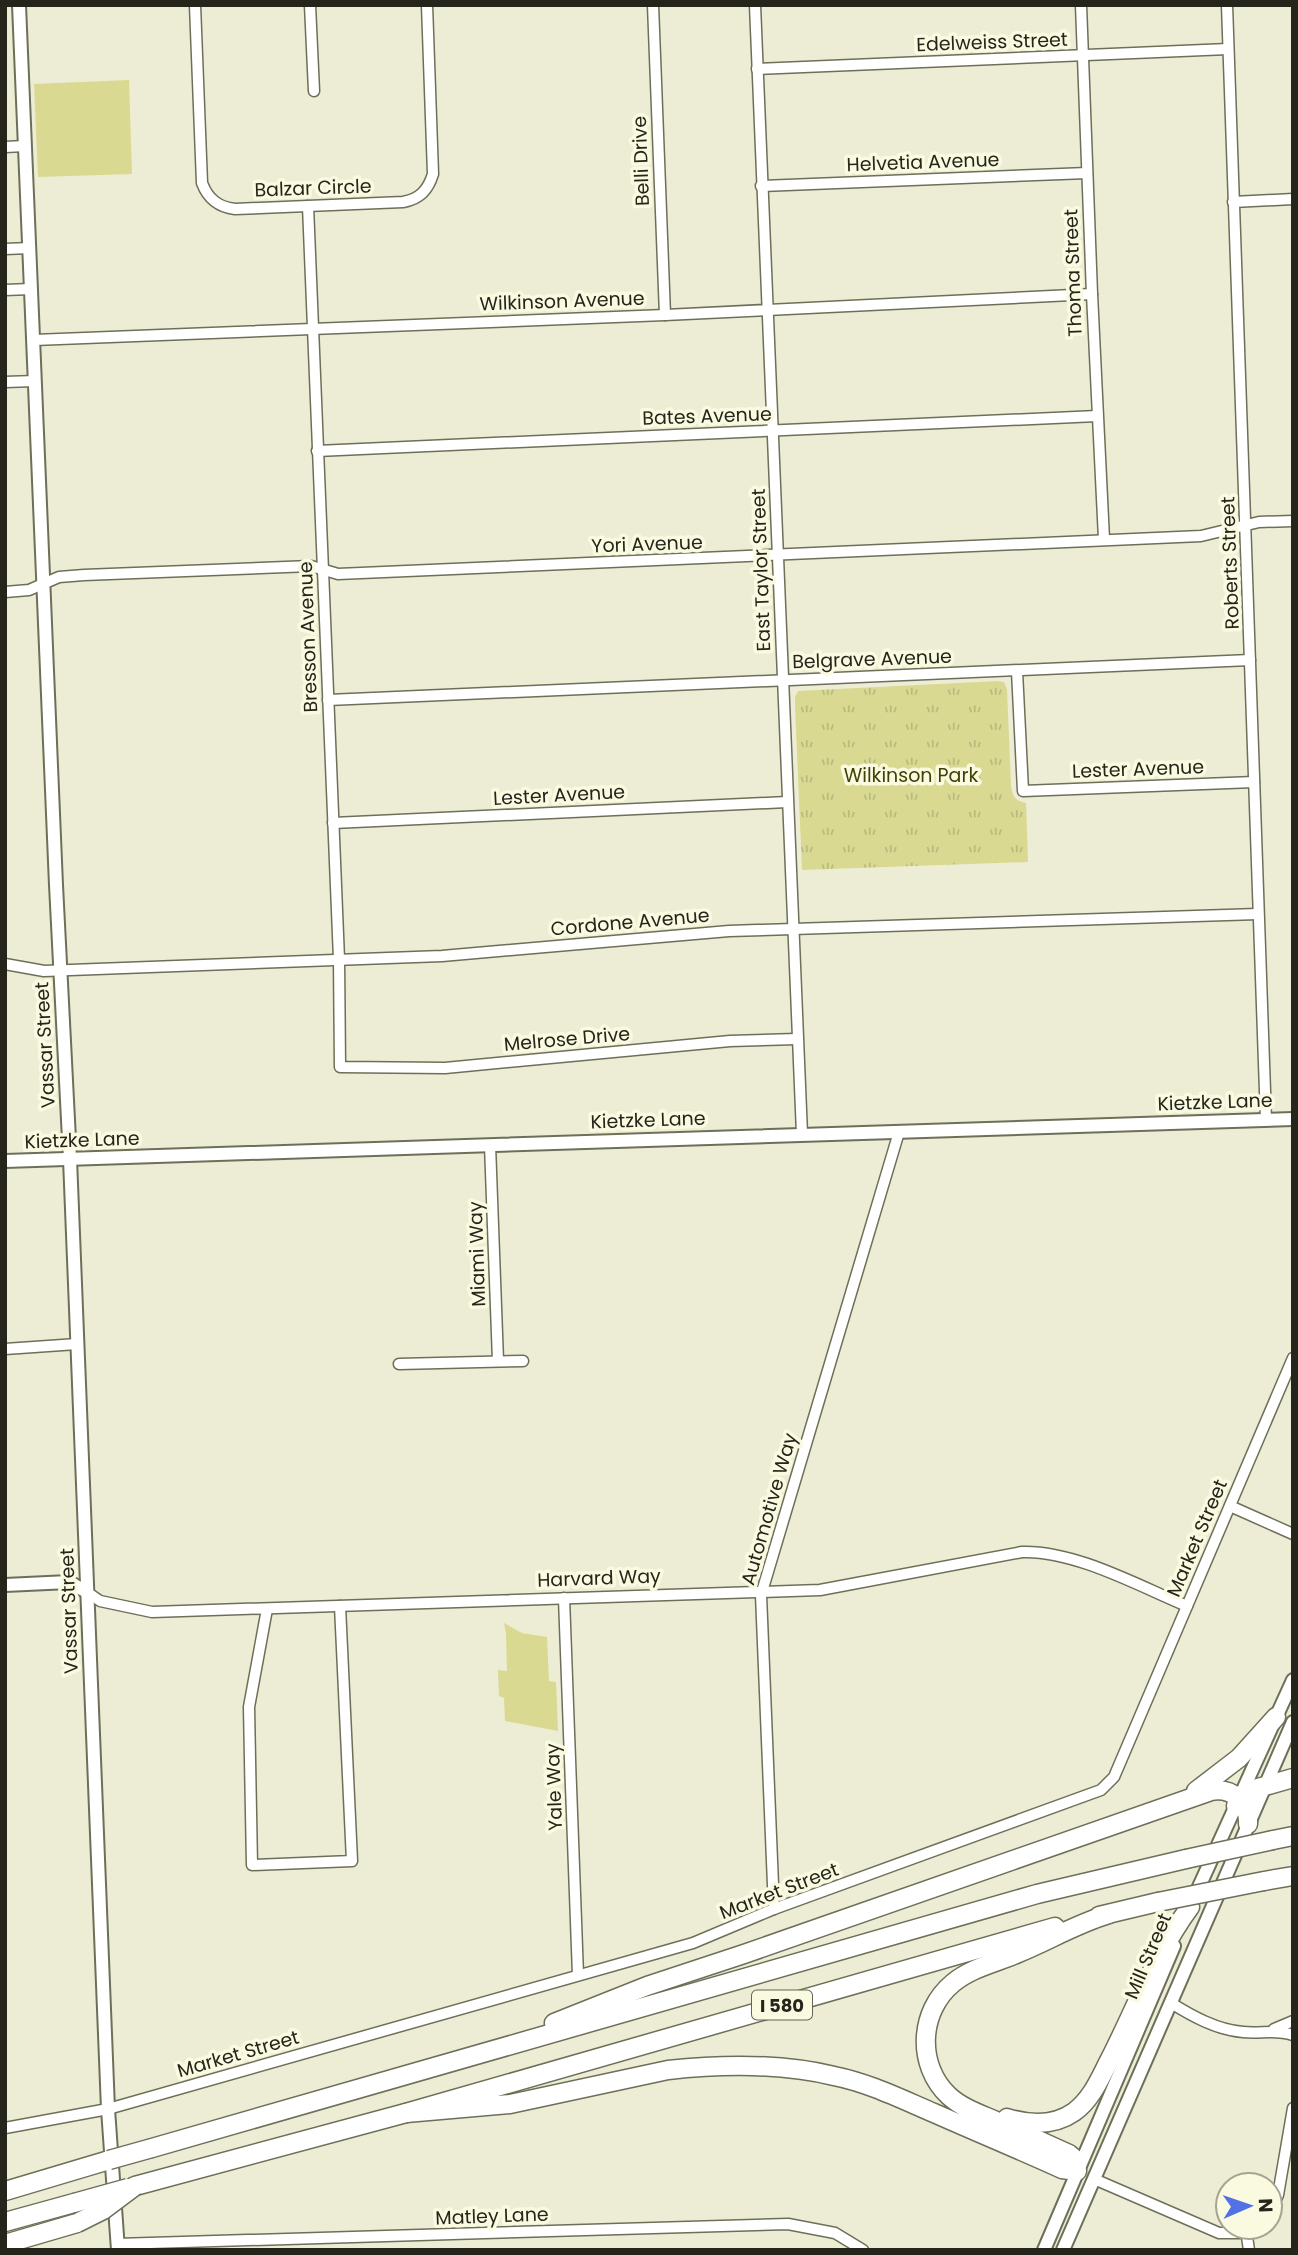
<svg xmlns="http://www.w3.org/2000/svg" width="1298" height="2255" font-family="Poppins,sans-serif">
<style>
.green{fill:#d9d992}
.park{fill:url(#park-tufts)}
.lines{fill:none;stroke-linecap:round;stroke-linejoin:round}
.minor-casing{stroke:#6e6f59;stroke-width:13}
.tertiary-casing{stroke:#6e6f59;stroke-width:16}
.secondary-casing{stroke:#6e6f59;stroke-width:16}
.motorway-casing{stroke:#6e6f59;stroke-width:21}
.minor{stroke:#fff;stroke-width:10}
.tertiary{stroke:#fff;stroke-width:12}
.secondary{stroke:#fff;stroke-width:12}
.motorway{stroke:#fff;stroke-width:18}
.motorway-bridge-casing{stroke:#6e6f59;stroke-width:21;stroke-linecap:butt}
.motorway-bridge{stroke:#fff;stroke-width:18}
.labels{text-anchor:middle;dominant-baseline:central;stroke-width:7;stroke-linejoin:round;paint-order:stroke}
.shield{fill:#fafae1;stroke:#656557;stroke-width:2}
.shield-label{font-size:18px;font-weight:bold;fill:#25251c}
.street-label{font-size:19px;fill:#25251c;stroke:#fafae1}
.park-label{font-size:19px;fill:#414006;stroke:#fafae1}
</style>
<defs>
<pattern id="park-tufts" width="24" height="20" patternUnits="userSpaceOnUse" patternTransform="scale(1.75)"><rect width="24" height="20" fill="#d9d992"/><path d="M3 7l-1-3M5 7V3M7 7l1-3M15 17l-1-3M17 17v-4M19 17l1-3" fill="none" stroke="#baba7d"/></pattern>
</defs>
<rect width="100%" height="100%" fill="#ecedd4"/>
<!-- green -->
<g class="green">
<path d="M129,80L132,174L38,177L34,84Z"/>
<path d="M504,1623L522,1633L547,1637L549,1681L556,1682L558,1731L505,1721L504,1698L499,1696L498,1670L507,1671L506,1634Z"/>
</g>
<!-- park -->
<path class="park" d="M998,681L1004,682L1007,689L1011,786C1013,797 1015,801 1026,803L1028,862L802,870L795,706V697L798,691Z"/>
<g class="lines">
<defs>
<g id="minor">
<path d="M195,5L202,183C208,199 218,207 235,209L403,202C420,199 428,190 433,174L427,5"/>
<path d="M310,5L314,91"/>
<path d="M653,5L665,315"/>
<path d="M755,5L802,1134"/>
<path d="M1081,5L1092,294L1104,539"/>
<path d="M1227,5L1266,1120"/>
<path d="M757,69L1228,49"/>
<path d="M5,147L25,146"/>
<path d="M761,186L1087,173"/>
<path d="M1233,202L1293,199"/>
<path d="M308,206L339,959L340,1067L445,1068L730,1041L797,1039"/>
<path d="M5,249L30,248"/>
<path d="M5,290L31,289"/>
<path d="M34,340L665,315L1092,294"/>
<path d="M5,382L35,381"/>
<path d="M317,451L1097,416"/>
<path d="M5,592L29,590L59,577L84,575L311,566L338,574L1201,536L1259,522L1293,521"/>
<path d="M1017,671L1023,791L1254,782"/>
<path d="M328,700L1250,660"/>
<path d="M333,823L787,802"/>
<path d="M5,964L44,971L442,956L729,931L1258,914"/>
<path d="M490,1145L498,1361"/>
<path d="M5,1349L77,1344"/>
<path d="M399,1364L523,1361"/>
<path d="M1230,1506L1293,1534"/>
<path d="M87,1592L100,1601L152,1612L820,1590L1022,1552C1074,1550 1139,1586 1187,1606"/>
<path d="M564,1598L578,1975"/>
<path d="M267,1609L249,1707L252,1865L352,1861L340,1606"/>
<path d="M774,1909L761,1595L899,1132"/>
<path d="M1171,2003C1192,2016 1217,2030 1243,2032C1260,2034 1276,2029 1293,2035"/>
<path d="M1274,2029L1293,2021"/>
<path d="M5,2128L108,2109L693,1943L774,1909L1101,1790L1114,1777L1293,1358"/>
<path d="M1094,2179L1219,2233H1239L1253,2227"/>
<path d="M1270,2212L1278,2195L1293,2108"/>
<path d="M1246,2230L1249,2250"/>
<path d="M117,2244L788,2224L835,2233L863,2250"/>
</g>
<g id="tertiary">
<path d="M19,5L56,885L70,1159L108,2109L118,2250"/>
<path d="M5,1585L69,1582L87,1592"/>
</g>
<g id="secondary">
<path d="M5,1161L1293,1119"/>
<path d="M1193,1900L1293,1680"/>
<path d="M1044,2250L1174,1946"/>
<path d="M1063,2250L1293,1722"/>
</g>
<g id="motorway">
<path d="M1196,1791L1239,1758L1276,1717"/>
<path d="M1236,1806L1258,1788L1293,1778"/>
<path d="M1273,1840L1293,1836"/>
<path d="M1264,1881L1293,1876"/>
<path d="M1099,1916L1158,1902"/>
<path d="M554,2023L647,1986L744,1954L1211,1791C1233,1787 1249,1803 1248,1824"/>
<path d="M406,2113L510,2104L668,2070C723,2064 780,2063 834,2076C869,2083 901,2099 934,2113C977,2132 1020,2150 1062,2169L1077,2171L1076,2160L1069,2154C1045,2143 1020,2132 996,2121C980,2114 962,2108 949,2096C916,2065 919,2011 953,1983C971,1968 995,1963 1016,1954C1048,1941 1076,1924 1109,1914"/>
<path d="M1007,2118C1030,2125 1054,2126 1074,2112C1092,2099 1100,2078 1110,2059C1136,2008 1156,1953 1190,1907"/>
<path d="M152,2148L1037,1894L1186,1859"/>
<path d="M135,2186L406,2113L1055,1927"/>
<path d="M5,2191L109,2160"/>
<path d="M5,2222L74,2203"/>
<path d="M5,2244L77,2223"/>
</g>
</defs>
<!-- minor casing -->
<use href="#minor" class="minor-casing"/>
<!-- tertiary casing -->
<use href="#tertiary" class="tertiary-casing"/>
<!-- secondary casing -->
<use href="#secondary" class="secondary-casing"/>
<!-- motorway casing -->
<use href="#motorway" class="motorway-casing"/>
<!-- minor -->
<use href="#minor" class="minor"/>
<!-- tertiary -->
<use href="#tertiary" class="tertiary"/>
<!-- secondary -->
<use href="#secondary" class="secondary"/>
<!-- motorway -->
<use href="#motorway" class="motorway"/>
<defs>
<g id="motorway-bridge">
<path d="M1186,1859L1273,1840"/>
<path d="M1158,1902L1264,1881"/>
<path d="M109,2160L152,2148"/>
<path d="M74,2203L128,2188"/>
<path d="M77,2223L103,2210L135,2186"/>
</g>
</defs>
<!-- motorway-bridge casing -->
<use href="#motorway-bridge" class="motorway-bridge-casing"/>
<!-- motorway-bridge -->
<use href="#motorway-bridge" class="motorway-bridge"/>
</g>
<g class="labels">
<!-- shield labels -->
<rect class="shield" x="752" y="1990.5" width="60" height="29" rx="5"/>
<g class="shield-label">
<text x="782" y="2005">I 580</text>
</g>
<!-- street labels -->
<g class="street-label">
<text transform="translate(992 42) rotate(-2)">Edelweiss Street</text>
<text transform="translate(641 161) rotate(-92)">Belli Drive</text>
<text transform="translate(923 162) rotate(-2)">Helvetia Avenue</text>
<text transform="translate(313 188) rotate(-2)">Balzar Circle</text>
<text transform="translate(1073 273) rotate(-92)">Thoma Street</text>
<text transform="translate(562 301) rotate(-2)">Wilkinson Avenue</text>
<text transform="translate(707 416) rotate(-2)">Bates Avenue</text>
<text transform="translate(647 544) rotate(-2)">Yori Avenue</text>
<text transform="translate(1230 563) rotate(-92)">Roberts Street</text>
<text transform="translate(761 570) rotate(-92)">East Taylor Street</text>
<text transform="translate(308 637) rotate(-92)">Bresson Avenue</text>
<text transform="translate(872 659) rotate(-2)">Belgrave Avenue</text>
<text transform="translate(1138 769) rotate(-2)">Lester Avenue</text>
<text transform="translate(559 795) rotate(-3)">Lester Avenue</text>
<text transform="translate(630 922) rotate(-5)">Cordone Avenue</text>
<text transform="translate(567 1039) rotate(-5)">Melrose Drive</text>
<text transform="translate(45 1045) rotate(-93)">Vassar Street</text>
<text transform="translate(1215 1102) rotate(-2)">Kietzke Lane</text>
<text transform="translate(648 1120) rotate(-2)">Kietzke Lane</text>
<text transform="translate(82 1140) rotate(-2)">Kietzke Lane</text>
<text transform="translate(477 1254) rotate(-92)">Miami Way</text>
<text transform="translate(769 1509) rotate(-74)">Automotive Way</text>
<text transform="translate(1197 1538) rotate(-67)">Market Street</text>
<text transform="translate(599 1578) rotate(-2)">Harvard Way</text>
<text transform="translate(69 1611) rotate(-92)">Vassar Street</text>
<text transform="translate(554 1787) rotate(-92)">Yale Way</text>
<text transform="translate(779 1891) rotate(-21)">Market Street</text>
<text transform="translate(1148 1956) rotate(-67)">Mill Street</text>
<text transform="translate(238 2054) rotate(-16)">Market Street</text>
<text transform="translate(492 2216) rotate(-2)">Matley Lane</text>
</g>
<!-- park labels -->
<g class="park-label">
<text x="911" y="775">Wilkinson Park</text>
</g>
</g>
<!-- border -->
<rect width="1298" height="2255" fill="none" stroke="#25251c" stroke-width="14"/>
<!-- north arrow -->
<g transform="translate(1249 2206) rotate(88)"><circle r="33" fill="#fafae1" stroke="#a5a592" stroke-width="2"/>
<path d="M0-5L12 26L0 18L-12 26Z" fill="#5271e6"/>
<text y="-10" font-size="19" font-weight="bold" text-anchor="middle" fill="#25251c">N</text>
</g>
</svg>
